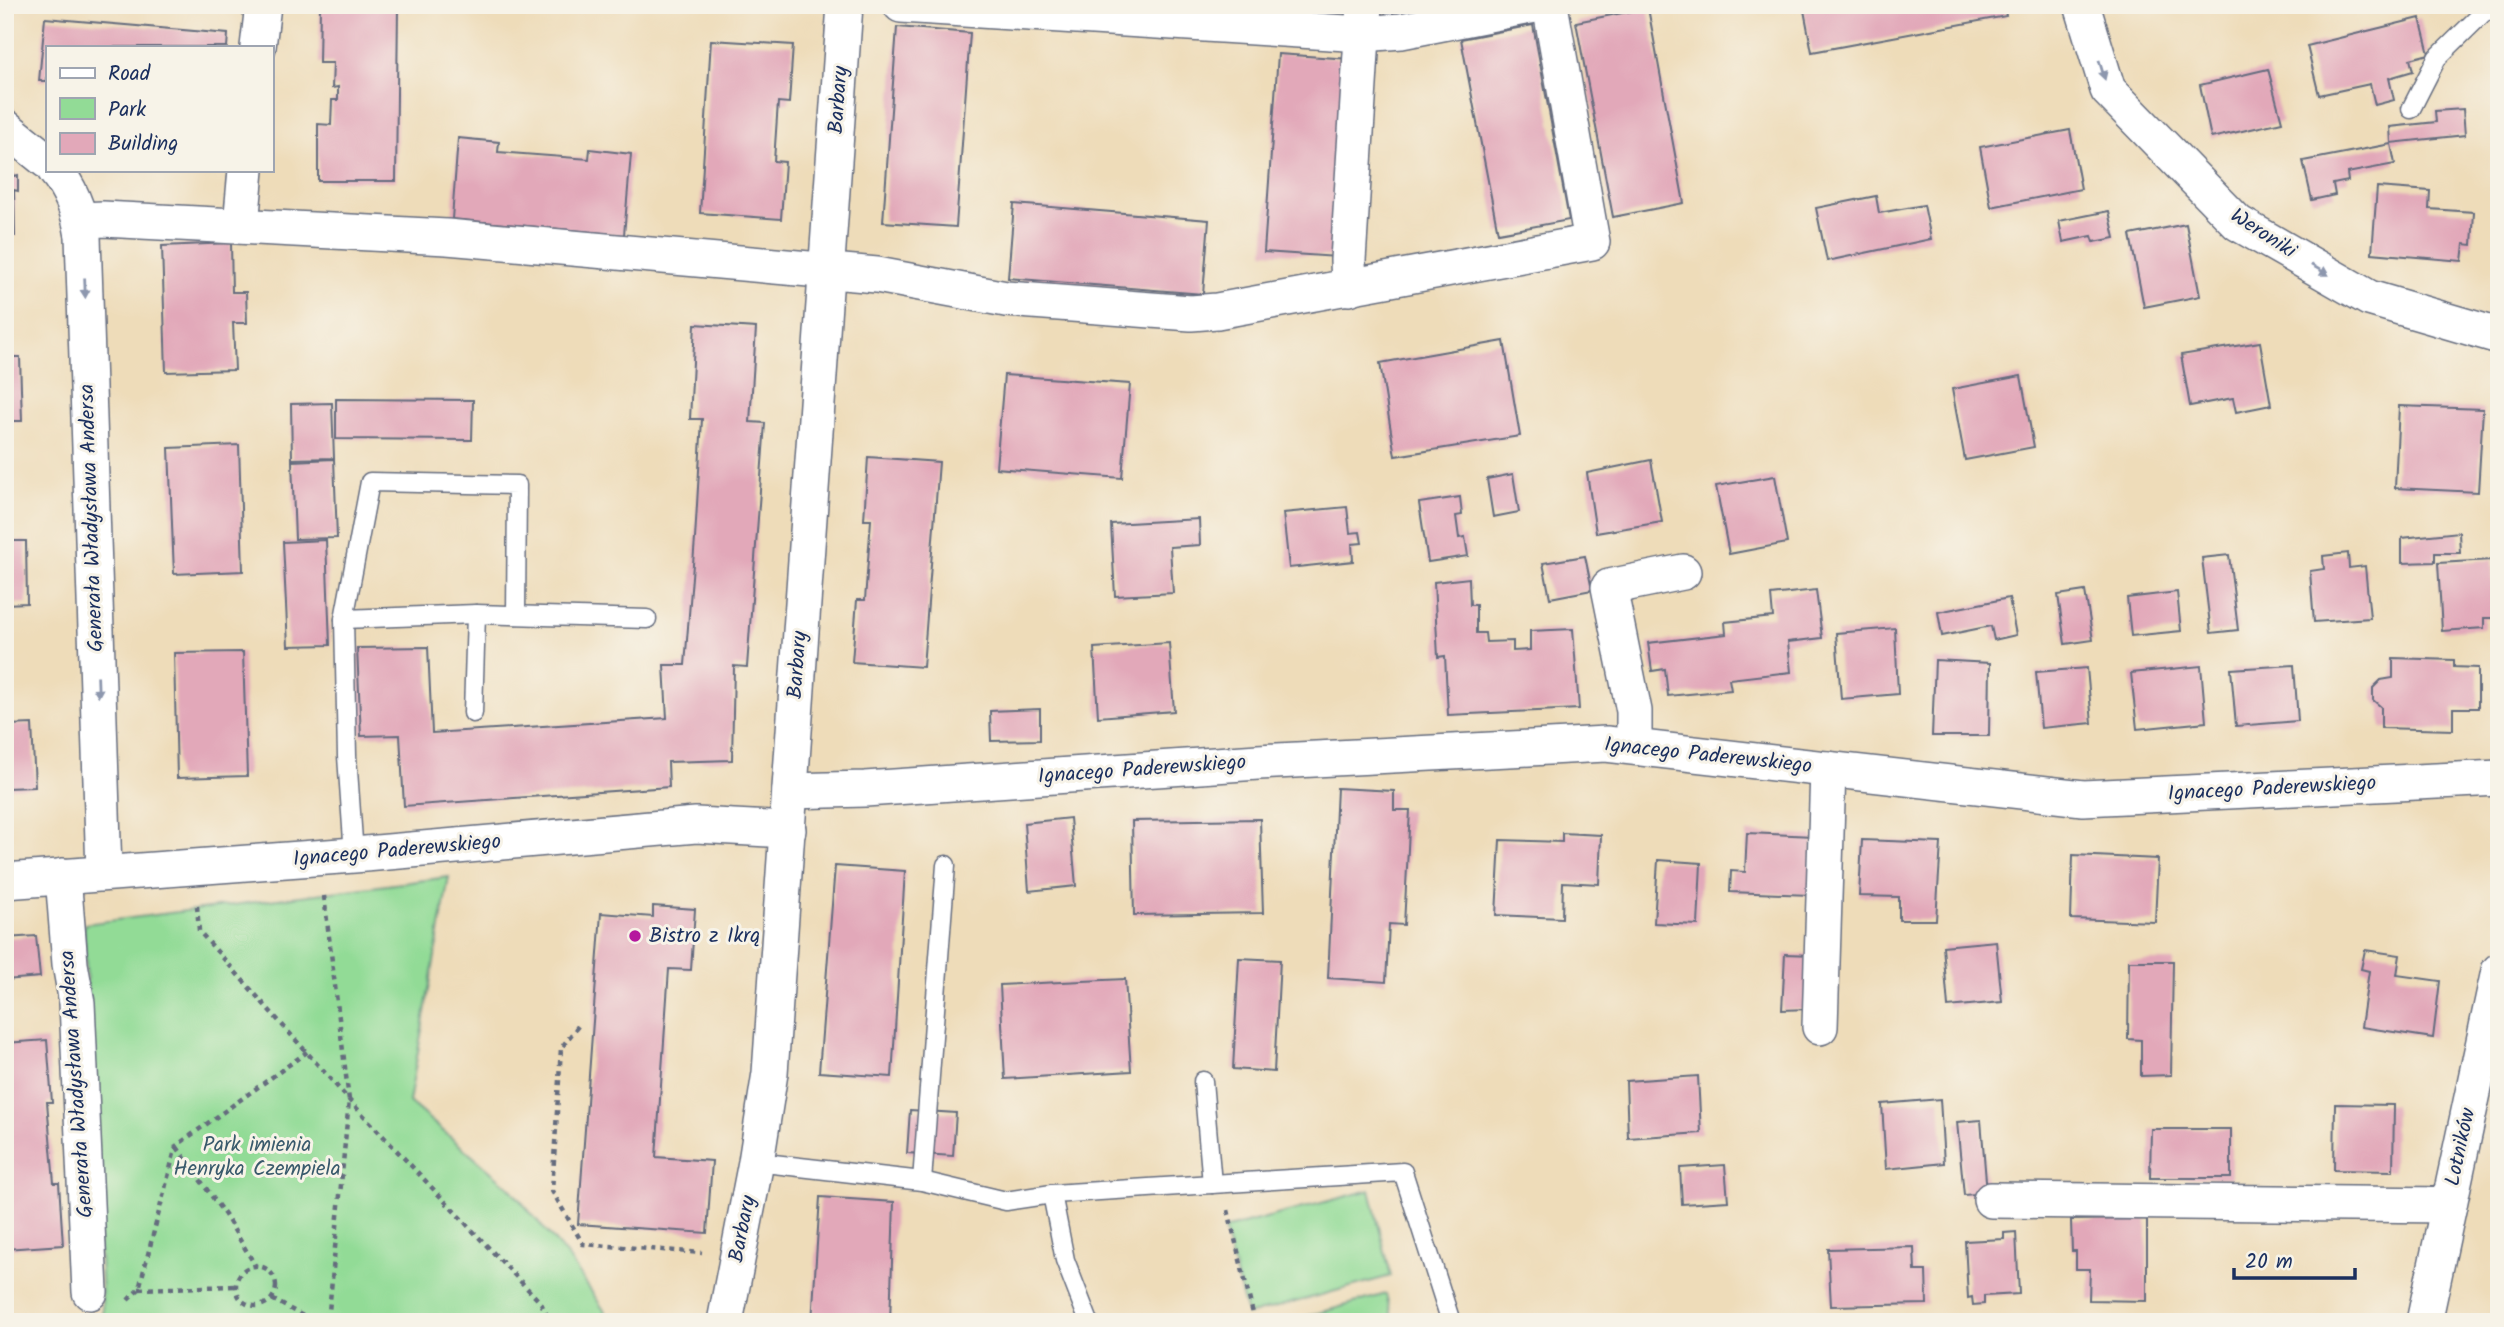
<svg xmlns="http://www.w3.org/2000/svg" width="2504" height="1327" font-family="Kalam,sans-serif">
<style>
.green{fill:#92db96;stroke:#56857a;stroke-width:2}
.building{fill:#e2a8b9}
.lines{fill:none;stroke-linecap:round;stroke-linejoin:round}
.service-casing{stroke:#656c7e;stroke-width:21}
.minor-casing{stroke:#656c7e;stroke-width:38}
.path{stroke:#656c7e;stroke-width:4.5;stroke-dasharray:5 5;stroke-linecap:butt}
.service{stroke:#fff;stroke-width:18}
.minor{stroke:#fff;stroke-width:35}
.oneway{fill:#8d97ae}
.poi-dot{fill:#b5179e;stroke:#f7f3e8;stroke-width:2.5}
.labels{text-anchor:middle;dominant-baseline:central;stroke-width:6;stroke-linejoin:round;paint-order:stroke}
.street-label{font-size:21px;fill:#1b2f5e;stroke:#f7f3e8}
.poi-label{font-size:21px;fill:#1b2f5e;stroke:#f7f3e8;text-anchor:start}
.park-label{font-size:21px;fill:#395a6c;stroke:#f7f3e8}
</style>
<rect width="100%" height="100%" fill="#f7f3e8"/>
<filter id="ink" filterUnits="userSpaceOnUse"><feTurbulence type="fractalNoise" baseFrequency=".0143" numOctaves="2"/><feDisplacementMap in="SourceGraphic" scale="14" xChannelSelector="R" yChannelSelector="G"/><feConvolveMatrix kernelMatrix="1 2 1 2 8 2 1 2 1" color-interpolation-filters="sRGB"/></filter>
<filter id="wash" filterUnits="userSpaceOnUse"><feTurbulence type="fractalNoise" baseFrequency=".00686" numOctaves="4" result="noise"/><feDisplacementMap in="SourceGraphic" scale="28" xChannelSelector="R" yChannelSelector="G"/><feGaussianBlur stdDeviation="1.57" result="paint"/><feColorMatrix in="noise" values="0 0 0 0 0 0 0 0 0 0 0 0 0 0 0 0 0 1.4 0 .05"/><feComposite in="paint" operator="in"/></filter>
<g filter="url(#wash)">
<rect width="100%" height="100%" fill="#eedcb9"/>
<!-- green -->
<g class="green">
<path d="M449,877L409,1102L509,1187L568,1257L612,1322H103L84,924Z"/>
<path d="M1370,1190L1391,1276L1247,1315L1224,1229Z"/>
<path d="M1386,1294L1393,1322H1287Z"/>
</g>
<g id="blocks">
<!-- building -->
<g class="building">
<path d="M1803,5H2004L2006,16L1812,52Z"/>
<path d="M320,6H398L396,181H318V124L331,125L332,100H338V87L332,88L333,63H319Z"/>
<path d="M1648,8L1684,203L1613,217L1576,22Z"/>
<path d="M45,18L228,34L227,47H47V81H39Z"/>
<path d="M2420,18L2429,54L2410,59L2413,71L2389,78L2394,100L2375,105L2370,84L2319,95L2307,46Z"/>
<path d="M1533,25L1569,220L1498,233L1461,39Z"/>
<path d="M897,27L970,33L956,227L883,222Z"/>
<path d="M711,40L793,45L789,103L778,102L774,161L785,162L781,219L700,213Z"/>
<path d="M1278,54L1350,59L1337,257L1264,252Z"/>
<path d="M2268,69L2282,122L2211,138L2200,85Z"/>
<path d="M2463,109L2465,135L2391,143L2390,127L2436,122L2435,111Z"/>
<path d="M2070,130L2081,189L1991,207L1980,147Z"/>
<path d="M458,138L499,142L498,152L589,159L590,149L631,154L624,235L452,219Z"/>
<path d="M2495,143H2499V188L2491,187Z"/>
<path d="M2391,144L2395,164L2347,173L2348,181L2333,184L2335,195L2312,200L2303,161Z"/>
<path d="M5,172H13L14,176L18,175V191L14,190L15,236H5Z"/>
<path d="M2377,187L2430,191L2429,209L2474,212L2472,245L2464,244L2462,261L2372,253Z"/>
<path d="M1876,196L1879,213L1924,205L1931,239L1827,261L1816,208Z"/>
<path d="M1014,204L1209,220L1203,294L1008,278Z"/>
<path d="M2109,211L2115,238L2094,242L2092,236L2063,242L2059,221Z"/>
<path d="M2186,224L2200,296L2144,307L2130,235Z"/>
<path d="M231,243L232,292H246L247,323H233L235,370L166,372L162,246Z"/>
<path d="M695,324L756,328L750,422L765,423L747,667L734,666L732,760L668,762L669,787L404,806L400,735L361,736L357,648L428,647L432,733L667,718L664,665H685L695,539L702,419H690Z"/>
<path d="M1504,341L1520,436L1395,456L1380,363Z"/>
<path d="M2260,342L2271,405L2236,412L2233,398L2190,406L2181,355Z"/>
<path d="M5,357H20L22,421H5Z"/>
<path d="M1004,375L1130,384L1122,478L996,468Z"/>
<path d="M2021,376L2034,447L1965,460L1952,389Z"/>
<path d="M336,399L473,400L472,440L336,439Z"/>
<path d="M332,403L334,458L292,459L291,404Z"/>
<path d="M2399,406L2483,409L2478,492L2395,488Z"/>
<path d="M239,445L243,571L174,574L169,448Z"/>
<path d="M868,457L939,462L923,667L852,662L857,600H865L871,520H864Z"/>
<path d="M334,459L337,538L295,539L292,461Z"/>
<path d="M1651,460L1662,522L1596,533L1587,473Z"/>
<path d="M1513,474L1519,512L1493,517L1487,479Z"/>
<path d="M1775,476L1787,543L1729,554L1716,486Z"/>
<path d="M1460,497L1462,515L1456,516L1459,538L1465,537L1468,556L1428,562L1419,503Z"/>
<path d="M1347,507L1350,533L1360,532L1362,543L1352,544L1353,561L1289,568L1283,513Z"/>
<path d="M1199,519L1200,545L1170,547L1173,593L1115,596L1111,524Z"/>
<path d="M2459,532L2460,553H2435V562L2402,563V538Z"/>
<path d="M326,540L330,645L288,646L283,542Z"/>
<path d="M5,541H26L27,603L5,604Z"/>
<path d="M2348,553L2349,568L2365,566L2370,618L2314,622L2310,571L2324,569L2323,556Z"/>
<path d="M2229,555L2238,630L2211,633L2202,558Z"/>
<path d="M1585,556L1592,590L1550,598L1543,563Z"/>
<path d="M2492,560L2495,618H2484V628L2442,631L2438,563Z"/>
<path d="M1469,578L1470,605H1476V633H1485L1486,642L1513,641V651L1530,650V631L1573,629L1579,709L1448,715L1445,656L1438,657L1434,582Z"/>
<path d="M1816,590L1822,638L1788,642L1791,672L1729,679L1731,690L1668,696L1665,669L1652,671L1648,643L1726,634L1725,622L1773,617L1771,595Z"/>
<path d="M2085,591L2093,640L2065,644L2058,595Z"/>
<path d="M2177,592L2181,631L2131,636L2127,598Z"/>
<path d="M2009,598L2016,635L1994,640L1991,626L1942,636L1938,612Z"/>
<path d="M1895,628L1898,694L1841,699L1836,633Z"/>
<path d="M1169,643L1174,711L1098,717L1094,648Z"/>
<path d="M243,652L247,776L177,778L174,653Z"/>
<path d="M2393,658L2454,660V667L2478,668V708H2453V730L2381,728V707L2373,700V688L2381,680L2393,678Z"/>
<path d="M1935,660L1990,663L1989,736H1932Z"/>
<path d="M2294,665L2298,721L2236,726L2231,669Z"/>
<path d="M2201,666L2206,722L2137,729L2131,673Z"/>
<path d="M2087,668L2092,723L2041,728L2036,672Z"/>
<path d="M1040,709V740L991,741L990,711Z"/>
<path d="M5,722H9V725L32,724L35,787L5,788Z"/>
<path d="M1337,788L1394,791V810H1410L1404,925L1389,924L1386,982L1328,978Z"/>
<path d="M1070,818L1076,886L1029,891L1024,823Z"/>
<path d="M1260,819L1263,913L1134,915L1132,821Z"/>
<path d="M1562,833L1601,835L1599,884L1563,882L1562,918L1496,915L1500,840L1562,842Z"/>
<path d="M1747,833L1813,836L1811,895L1730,892L1731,871L1745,872Z"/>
<path d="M1862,840L1941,843L1936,920H1899V897L1859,896Z"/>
<path d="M2073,855L2158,859L2155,922L2071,919Z"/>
<path d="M1658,860L1701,863L1698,925L1654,923Z"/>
<path d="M835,866L905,871L892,1077L819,1072Z"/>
<path d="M653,906L695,909L691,970L669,969L656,1157L712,1161L707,1233L578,1224L601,913L653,917Z"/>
<path d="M36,936L40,977L5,980V938Z"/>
<path d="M1996,941L2002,1002L1948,1007L1943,946Z"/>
<path d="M2365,950L2400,955L2397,975L2440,981L2433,1038L2361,1027L2369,971L2361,969Z"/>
<path d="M1785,954L1813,955L1809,1009L1782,1010Z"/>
<path d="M1239,958L1280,960L1274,1072L1233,1069Z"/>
<path d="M2129,961H2173L2171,1075L2141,1076V1040L2128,1039Z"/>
<path d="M1125,979L1131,1071L1005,1079L1000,985Z"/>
<path d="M47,1040L52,1102H47L54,1183H59L63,1245L5,1249V1043Z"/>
<path d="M1698,1076L1701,1133L1628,1138L1626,1081Z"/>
<path d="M1940,1099L1944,1163L1886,1169L1882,1104Z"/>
<path d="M2335,1104L2394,1105L2393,1171L2334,1170Z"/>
<path d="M910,1110L956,1113L953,1156L907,1153Z"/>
<path d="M1981,1120L1987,1193L1964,1195L1957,1122Z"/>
<path d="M2151,1129H2231V1178H2150Z"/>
<path d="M1725,1165L1728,1201L1682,1204L1680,1168Z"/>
<path d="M820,1197L894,1202L890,1322H812Z"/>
<path d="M2147,1219V1301L2089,1300L2090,1269H2076V1251H2072L2071,1220Z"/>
<path d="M2016,1232L2019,1294L1984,1296V1304L1973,1305L1972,1297L1968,1298L1965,1241L2004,1239V1233Z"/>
<path d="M1914,1247L1915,1271H1926L1927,1304L1831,1306L1828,1249Z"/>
</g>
</g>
</g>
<g filter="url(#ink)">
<use href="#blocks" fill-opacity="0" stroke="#656c7e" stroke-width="2"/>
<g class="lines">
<defs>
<g id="service">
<path d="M2411,109L2437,58L2484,12L2499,8"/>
<path d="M344,619L476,614"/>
<path d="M473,713L476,614L647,619"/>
<path d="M354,855L347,756L344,619L370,482L517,485L516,615"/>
<path d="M1203,1081L1212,1184"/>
<path d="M756,1162L922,1181L1006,1201L1052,1194L1403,1172L1451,1322"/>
<path d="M922,1181L946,865"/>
<path d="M1052,1194L1065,1260L1089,1322"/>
</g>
<g id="minor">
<path d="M901,5L1363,34L1401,31L1535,5"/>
<path d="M2082,5L2108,90L2238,223L2369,298L2499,336"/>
<path d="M258,47L263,5"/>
<path d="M5,127L47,161"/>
<path d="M55,170C71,189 79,211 83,236L104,872"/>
<path d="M81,220L103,219L447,237L877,275L1006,299L1191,313L1217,311L1592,242L1550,5"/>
<path d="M241,225L246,170"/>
<path d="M1349,288L1348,260L1364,5"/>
<path d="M1634,745V711L1609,587L1683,572"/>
<path d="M790,791L865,789L1258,762L1606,744L2083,798L2499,778"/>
<path d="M63,876L70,964L77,1003L90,1292"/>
<path d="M5,881L354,855L696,825L788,830"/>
<path d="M1820,1027L1828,769"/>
<path d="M1991,1200L2449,1205"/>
<path d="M725,1322L756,1162L770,1073L845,5"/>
<path d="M2424,1322L2499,971"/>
</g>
</defs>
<!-- service casing -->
<use href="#service" class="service-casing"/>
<!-- minor casing -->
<use href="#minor" class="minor-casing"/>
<!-- path -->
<g class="path">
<path d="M324,896L349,1100L328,1322"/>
<path d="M197,906L199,931L349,1100L541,1303L550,1322"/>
<path d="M578,1026L561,1048L552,1191L583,1244L702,1253"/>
<path d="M177,1147L225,1215L255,1265"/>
<path d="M1228,1210L1255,1322"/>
<circle cx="256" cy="1286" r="20"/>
<path d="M139,1289L235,1286"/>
<path d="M272,1299L314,1322"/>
<path d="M128,1300L139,1289L176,1146L307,1052"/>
</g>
<!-- service -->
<use href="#service" class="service"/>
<!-- minor -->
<use href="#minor" class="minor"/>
</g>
<!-- one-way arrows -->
<defs><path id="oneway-solid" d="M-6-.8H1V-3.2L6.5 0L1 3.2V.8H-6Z" transform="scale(1.75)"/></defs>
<g class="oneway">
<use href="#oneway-solid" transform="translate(2102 70) rotate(73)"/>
<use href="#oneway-solid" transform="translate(2320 270) rotate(30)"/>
<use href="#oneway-solid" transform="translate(85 288) rotate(88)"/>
<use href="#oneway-solid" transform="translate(98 687) rotate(88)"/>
</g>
</g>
<!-- markers -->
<circle class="poi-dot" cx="635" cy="936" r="7"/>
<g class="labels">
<!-- street labels -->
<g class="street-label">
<text transform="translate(839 100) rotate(-86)">Barbary</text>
<text transform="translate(2263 234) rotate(33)">Weroniki</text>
<text transform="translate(92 518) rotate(-92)">Generała Władysława Andersa</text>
<text transform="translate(798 665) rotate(-86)">Barbary</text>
<text transform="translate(1708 756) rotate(6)">Ignacego Paderewskiego</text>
<text transform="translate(1142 770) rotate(-4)">Ignacego Paderewskiego</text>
<text transform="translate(2272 789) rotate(-3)">Ignacego Paderewskiego</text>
<text transform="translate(397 851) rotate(-5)">Ignacego Paderewskiego</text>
<text transform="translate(77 1084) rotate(-94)">Generała Władysława Andersa</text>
<text transform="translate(2461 1147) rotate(-78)">Lotników</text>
<text transform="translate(743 1229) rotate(-79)">Barbary</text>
</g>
<!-- poi labels -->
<g class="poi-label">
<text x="649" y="936">Bistro z Ikrą</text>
</g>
<!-- park labels -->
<g class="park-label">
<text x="257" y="1145">Park imienia<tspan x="257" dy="24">Henryka Czempiela</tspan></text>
</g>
</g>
<!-- margin -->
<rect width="2504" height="1327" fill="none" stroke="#f7f3e8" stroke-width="28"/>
<!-- legend -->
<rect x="46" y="46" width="228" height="126" fill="#f7f3e8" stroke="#9fa5b1" stroke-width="2"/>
<rect x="60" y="68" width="35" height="10" fill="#ffffff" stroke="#9fa5b1" stroke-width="2"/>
<text x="108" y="80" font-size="21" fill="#1b2f5e">Road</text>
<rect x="60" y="98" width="35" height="21" fill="#92db96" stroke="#9fa5b1" stroke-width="2"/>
<text x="108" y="116" font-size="21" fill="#1b2f5e">Park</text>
<rect x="60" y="133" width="35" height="21" fill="#e2a8b9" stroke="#9fa5b1" stroke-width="2"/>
<text x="108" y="150" font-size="21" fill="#1b2f5e">Building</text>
<!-- scale -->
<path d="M2234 1268v10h121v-10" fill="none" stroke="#1b2f5e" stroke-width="3.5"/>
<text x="2245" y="1268" font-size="21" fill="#1b2f5e" stroke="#f7f3e8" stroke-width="5" paint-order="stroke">20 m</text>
</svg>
